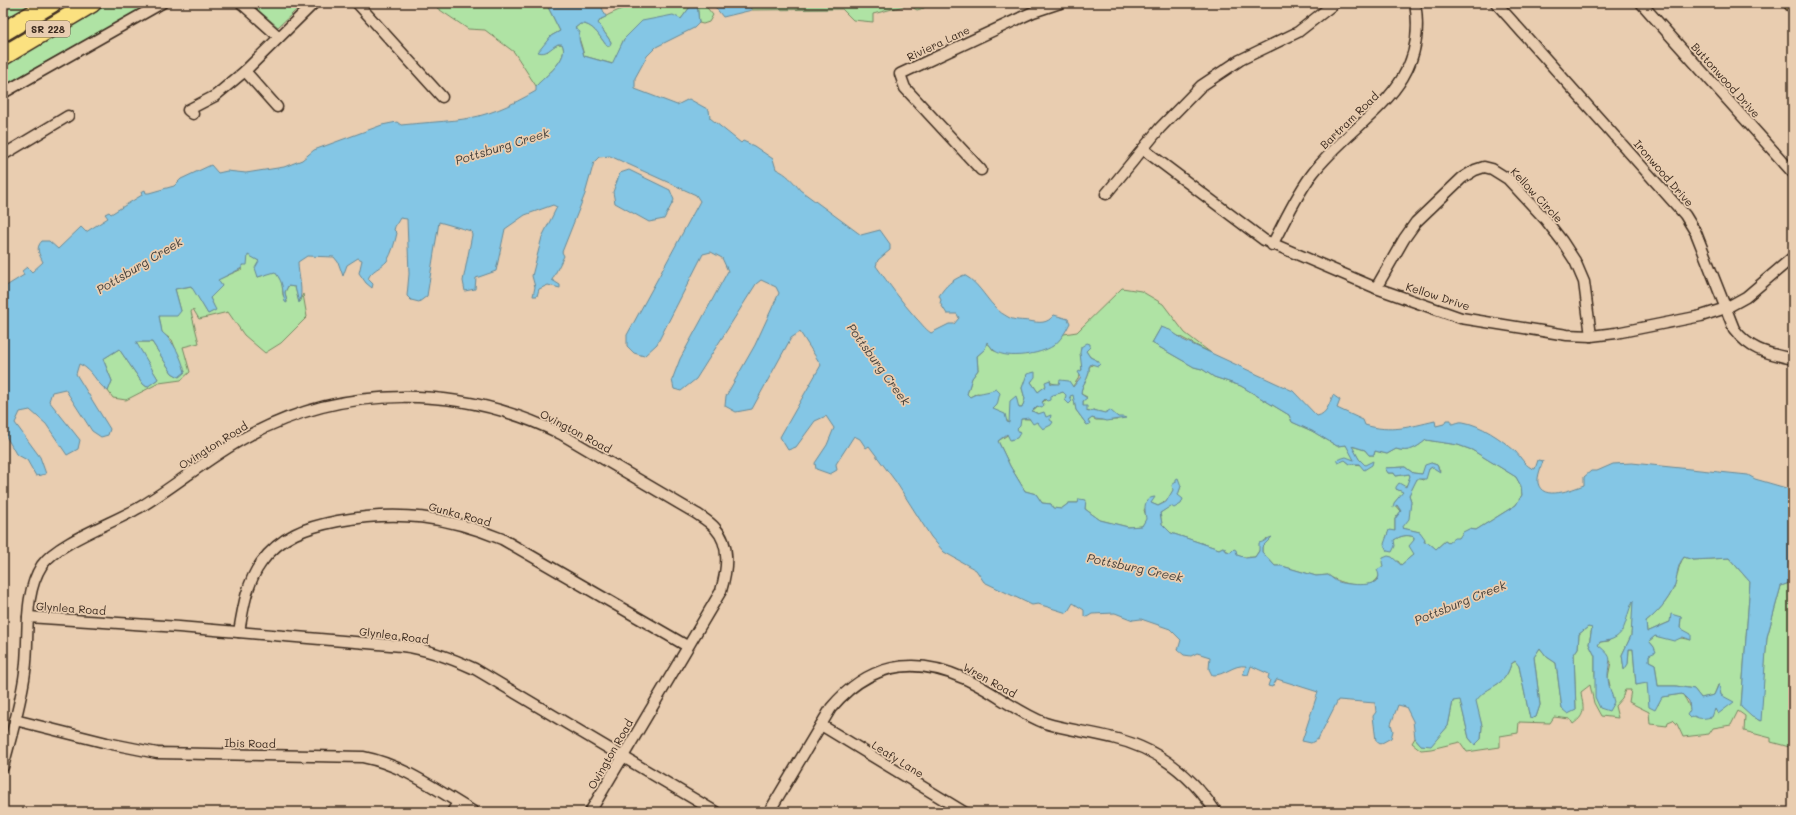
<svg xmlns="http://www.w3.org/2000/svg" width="1796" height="815" font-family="Mali,sans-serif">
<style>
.green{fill:#afe3a4;stroke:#758661}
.water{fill:#84c6e5;stroke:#678895}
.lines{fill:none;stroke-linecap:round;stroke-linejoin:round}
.street-casing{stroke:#3b2a1e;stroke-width:13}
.primary-casing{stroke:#3b2a1e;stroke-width:19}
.highway-casing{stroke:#3b2a1e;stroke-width:21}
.street{stroke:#e9cdb0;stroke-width:10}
.primary{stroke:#fbe180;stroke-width:16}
.highway{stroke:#fbe180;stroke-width:18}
.labels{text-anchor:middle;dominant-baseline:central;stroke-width:3.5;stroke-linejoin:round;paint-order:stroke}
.shield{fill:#e9cdb0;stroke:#6f5b4a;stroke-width:1}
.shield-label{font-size:10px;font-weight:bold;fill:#3b2a1e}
.street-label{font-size:11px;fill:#3b2a1e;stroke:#e9cdb0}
.water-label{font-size:12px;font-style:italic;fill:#46413c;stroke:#e9cdb0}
</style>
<rect width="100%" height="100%" fill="#e9cdb0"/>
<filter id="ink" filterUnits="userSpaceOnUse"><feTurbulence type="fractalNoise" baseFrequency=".025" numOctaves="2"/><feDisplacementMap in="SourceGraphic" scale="8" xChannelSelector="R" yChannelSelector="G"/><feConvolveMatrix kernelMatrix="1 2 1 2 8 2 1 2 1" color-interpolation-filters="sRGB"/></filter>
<g filter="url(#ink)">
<!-- green -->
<g class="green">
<path d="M3,3H33L3,20Z"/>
<path d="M110,3H151L3,86V66Z"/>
<path d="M250,3H304L278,27Z"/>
<path d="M432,3H546L560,31L551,36L548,40L547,52C552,47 555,44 562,44C570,59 545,76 536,86L514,52L485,30L468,29L437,8Z"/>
<path d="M630,3H693L681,19L624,39L613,64L584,56C582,46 579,38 575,28L580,24C593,23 599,36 607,46H609L611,42L598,23C605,13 621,12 630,3Z"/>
<path d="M697,3H703L713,15L709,22L703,24L699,23Z"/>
<path d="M746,3H928L924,8L917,10L908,5L873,14V22L853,20L842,9L752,10Z"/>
<path d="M248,254L259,261L258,277L275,271L282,282L283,295L287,302L285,292L288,286L295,287L299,302L303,294L307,317L281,343L265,353L244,335L228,312L199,319L193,309L191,312L199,343L183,347L190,372L181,380L159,383L126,400L113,398L108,391L112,381L103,359L119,349L143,384L147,387L158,379L135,342H152L172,373L179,377L185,372L172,340L162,333L159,316L181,311L175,289L192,286L208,314L215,310L210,298L222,286L217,280L242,269V265Z"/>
<path d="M1122,288L1141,291L1163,304L1185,333L1211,353L1161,327L1152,343L1194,367L1202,369L1214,377L1241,386L1289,415L1292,422L1312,431L1337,446L1346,445L1354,458V460H1345L1350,464L1365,465L1359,459L1351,446L1365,450L1369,455H1374L1375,451L1387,454L1396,449C1408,453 1416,448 1426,440L1458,445L1472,450L1516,477L1521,486L1522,495L1516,505L1476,530L1469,529L1459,538L1448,543L1445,541L1436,549L1429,543L1424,542L1419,532L1402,528L1410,508L1411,501L1409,495L1417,478L1423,480L1429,469L1432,467L1440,471L1437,465L1431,463L1422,474L1413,473L1405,467L1386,468L1388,473H1394L1396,476L1409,474L1410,476C1408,486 1406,487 1396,489L1404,492L1394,503L1401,511L1395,519V531L1388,533L1386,538L1394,540C1400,536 1407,534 1414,537V554L1401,565L1398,561L1384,566C1381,571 1379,579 1374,582C1362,589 1338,583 1328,575L1316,576L1282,566H1275L1262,552V547L1268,540L1267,538L1255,557C1245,558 1230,556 1223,547L1219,549L1171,533L1162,524L1160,513C1171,506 1177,499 1181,486L1176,482C1173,493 1168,501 1158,506L1151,503L1153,497L1144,510L1147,519L1142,526L1128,527L1100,520L1085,509V500L1078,503H1069L1061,509L1052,508L1051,504L1042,503L1036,494L1025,491L1010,466L998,441L1017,429L1021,419C1032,418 1038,422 1050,421L1046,417L1032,411L1050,396L1063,392L1069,396L1071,394H1073L1076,410L1087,425L1088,421L1092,418L1096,420H1117L1118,417L1093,410L1089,412L1083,406V401L1087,397L1081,394C1081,383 1090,380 1089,367L1098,361L1090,357L1086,351L1090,347L1080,353C1084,369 1082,375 1072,387L1051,383L1050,380L1046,386L1038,392L1031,382L1033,380L1027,377L1022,388L1025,399L1022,408H1019L1016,402L1009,423L1001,413L992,409L984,394L977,393L970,397L967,394L972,378L978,370L977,356L985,349L987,342L994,351L1053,346L1064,334L1077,332Z"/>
<path d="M1684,557L1693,560L1729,558L1750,582L1741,707L1760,721L1767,637L1781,586L1789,583L1793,584V702L1791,721L1793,748L1771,742V738L1744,731L1745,716L1738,711L1731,725L1713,728L1709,734L1683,737L1677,724L1673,720L1668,722L1667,726L1650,724L1649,712L1629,702L1631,690H1625L1622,698L1615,706L1618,718L1601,716L1594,703L1590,685L1581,692C1583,708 1587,714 1573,724L1570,719L1554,717L1550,723L1519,722L1518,733L1500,736V747L1467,752L1460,742L1431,749L1421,750L1412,743L1415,738L1421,745H1431L1448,726L1453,701L1460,699L1469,738L1475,745L1481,739L1482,726L1475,701C1489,683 1504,689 1511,664L1516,661L1519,666L1530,718L1536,717L1540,705L1534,657L1540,648L1547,657L1556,663L1562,709L1576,710L1574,654L1578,648L1579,634L1588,627H1592L1589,644L1595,656V676L1610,686L1608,677L1611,662L1598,645L1600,642L1609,641L1634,599L1631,636L1622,655L1624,669L1628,663L1629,649H1633L1636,685L1647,682L1658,705L1661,697L1682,694C1688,701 1689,708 1694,716L1713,712L1715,709L1718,714L1721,695L1718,685L1714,695L1701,698L1694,689L1676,686H1658L1655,664L1649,661V655L1654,647L1649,641L1655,636C1667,639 1679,636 1691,640L1680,629L1681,617L1647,632L1646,622C1657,613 1668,601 1674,587C1678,577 1677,567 1684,557Z"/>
</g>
<!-- water -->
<g class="water">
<path d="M546,3H600L606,17L601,19L598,23L611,42L610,46H607C599,36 593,23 580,24L575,28L580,32C577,39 582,48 584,56L612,64L624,39L642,21L673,15L681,19L693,3H697L699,23L694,28L656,47L647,56L635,78V89L677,105L689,99L709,110L710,118L741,143L743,141L754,146L773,159L776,169C787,174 793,181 800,190L861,235L880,230L890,244V250L878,260L876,266C889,284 901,301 916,318C922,324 924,328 931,333L949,324H954L959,318L957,314H947L940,303L941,300L939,296C946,285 952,280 964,275C982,284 989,308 1008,317C1014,321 1023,320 1029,321C1040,323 1047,324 1054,315L1068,319L1070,323C1066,331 1061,340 1053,346C1041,354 1008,360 995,351C992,349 990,345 987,342L985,349L977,356L978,370L972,378L967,394L970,397C978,392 987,393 996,389L1000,393L997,405L993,409L1005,414L1007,422L1009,423L1010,401L1016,396L1019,408H1022L1025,399L1022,388L1027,374L1035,372V377L1031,382L1038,392L1046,386L1045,382L1050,380L1051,384H1059L1060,380L1069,381L1073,387L1081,377L1078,372L1082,370L1080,353L1081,347L1087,343L1090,344V347L1086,351L1090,357L1098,361L1100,364L1098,366L1091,364L1089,367C1090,380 1081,383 1081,394L1087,398L1083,401V406H1087V411L1089,412L1093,410L1105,413L1110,410L1118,417H1123L1126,418L1106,421C1101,419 1097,420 1092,418L1088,421L1090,424L1087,425L1076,410L1073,395L1070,396L1072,401L1069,404L1065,400L1066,395L1063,392L1050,396V400L1047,401L1045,399L1042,402L1044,405L1042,408L1037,406L1032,411L1038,414L1044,412L1046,417L1051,415L1050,420L1053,422L1051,425L1043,429L1037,422L1033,424L1029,418L1021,419L1020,426L1017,429L1020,433L1017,438L1010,440L1007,434L998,441L1010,466L1025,491L1036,494L1042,503L1051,504L1053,508L1061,509L1069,503H1078L1079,499L1086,500L1085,509L1100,520L1128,527L1142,526L1146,519C1145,510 1142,498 1155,497L1151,503L1158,506L1166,502L1173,490L1172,485L1176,482V479L1178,478L1181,486L1178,495L1183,499L1181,504L1174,508L1171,506L1160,513L1162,524L1171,533L1219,549L1223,547L1225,548L1226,551L1231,552L1234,549L1236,550L1237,555L1246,558L1255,557L1259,551V543C1265,542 1267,538 1272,537L1262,547V552L1275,566H1282L1316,576L1328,575C1331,577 1333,579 1336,581C1345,585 1388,590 1377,570L1383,566L1382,562L1383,558L1388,556L1392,557L1401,565L1414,554L1409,546L1414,540V537C1407,534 1400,536 1394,540L1395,546L1392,552L1387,551L1384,544L1389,530L1395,531V519L1401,511L1397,505L1393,508L1394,503L1403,492L1396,489V487L1399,483L1406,487L1410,476L1409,474L1396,476L1394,473H1388L1385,468L1405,467L1413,473L1422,474L1425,465L1431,463L1437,465L1440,472L1432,467L1429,469L1426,479H1417L1409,495L1411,501L1409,519L1402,528L1420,532L1425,539L1424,542L1429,543L1436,549L1445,541L1448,543L1454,538H1459L1463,532L1469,529L1476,530L1516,505L1522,495L1521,486L1516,477L1472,450L1458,445L1426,440C1416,448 1409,453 1396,449L1387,454L1375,451L1374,455H1369L1365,450L1352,446L1359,459L1365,465L1373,461L1372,465L1364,470L1359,464H1350L1345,460L1338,463L1336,460L1346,457L1354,460L1346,445L1337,446L1312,431L1292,422L1289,415L1241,386L1214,377L1202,369L1194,367L1152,343L1161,327L1170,330L1183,340L1293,391L1317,416C1327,414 1329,404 1333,395L1340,400L1337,408L1363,420L1365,425C1391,433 1409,427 1435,421L1436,426L1444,424L1446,420H1451V424C1456,424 1459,421 1463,422C1481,425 1501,439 1515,451C1521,457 1526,468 1535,469L1538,460L1543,461C1541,467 1537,477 1538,483C1542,502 1573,489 1584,485V477L1591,471H1597L1613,464L1632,463L1748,475L1755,479L1793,490V584L1789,583L1781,586L1767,637L1761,721L1752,717L1741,707L1750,582L1729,558L1693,560L1684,557C1676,566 1678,577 1674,587C1668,601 1657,613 1646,622L1647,632L1670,622L1671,614L1681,617L1680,628L1691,634V640L1683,637L1674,641L1655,636L1649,641L1654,647L1656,652L1649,655V661L1655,664L1658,686H1676L1694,689L1701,698L1714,695L1719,684L1721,695L1734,702L1718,714L1715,709L1712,717C1706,718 1700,720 1694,716L1690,718L1687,715L1690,710L1689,701L1682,694L1662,697L1655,710L1649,707L1647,683L1636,685L1633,649H1629L1628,664L1624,670L1622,655L1631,636L1633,601C1623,621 1629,639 1600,642L1598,645C1616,660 1608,657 1608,677C1608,685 1612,694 1614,702L1609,711L1600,708L1595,697V656L1589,644L1592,628L1588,627L1579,634L1578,648L1574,654L1576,710L1568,714L1562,709L1556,663L1547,657L1540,648L1534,657L1540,705L1536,717L1530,719L1519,666L1515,661L1511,664C1504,689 1489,683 1476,701L1482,726L1481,739L1475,745L1469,738L1460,700L1453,701L1448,726L1431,746L1421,745L1415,738L1413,721L1406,707L1398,705L1391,724L1393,731L1391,738L1380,744L1376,741L1373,716L1376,712L1375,703L1338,700L1318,739L1311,743L1302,741L1318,692L1277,679L1272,687L1268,686L1270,680L1268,678L1269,674L1251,666L1248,675L1243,674L1246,666C1233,664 1225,676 1212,675L1209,669L1210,657L1197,653L1191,656L1184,655L1178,650L1181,640L1170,629L1141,619L1133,620L1115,613L1092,614L1087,617L1084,616V610L1073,603L1067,613L1038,604L1032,605L984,582L976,570L944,552L931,537L896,482L869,446L866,448L860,439L854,436L836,464L837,470L830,474L816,469L815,463L827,445L834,428L826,416L815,421L796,447L788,450L780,437L821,365L800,332L791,338L752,409L736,412L725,406L726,396L755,345L779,293L776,287L761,280L756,284L696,379L681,391L674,389L672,380L680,359L728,271L722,258L711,252L703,254L657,344L644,356L634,353L627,346V335L700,201L696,195L610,156L599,157L594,162L585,194L562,252L564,256L552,280L560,285V288L548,285L539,289L537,296H533L535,287L532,276L542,237L557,207L553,205L525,215L505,229L496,271L476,278L475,289L465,291L463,281L472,235L471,231L439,222L427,296L419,302L411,300L407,296L409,274L407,219L400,218C398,222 395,225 394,230L397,233C395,242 392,253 387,261C381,268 371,270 368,279L373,284L372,288L366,283L359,273L362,260L358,258L347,265L343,276L338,262L334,257L307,256L298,262C298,276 304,290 299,303L295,287L288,286L285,292L287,303L285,302C281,288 285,285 275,272L258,277L255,268L259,261L248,255L247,265H242V268L218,280L222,286L210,298L216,310L208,314L191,286L175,289L181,311L177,316H159L162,332C175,343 181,357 185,372L179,377L172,373L152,342H136L158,379L147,387L143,384L119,349L103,359L112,381L108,391C95,383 93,369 79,364L76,374L110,429L108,435L101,437L92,431L65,389L52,392L49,401L80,440L78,449L67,455L46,424L30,410L20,412L15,423L40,457L46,474L36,476L27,460L16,454L6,436L3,435V288L24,275L22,271L27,267L32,272L43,262C39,254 35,248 42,241H49L58,249L81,227L86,232L108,218L105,214L109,212L111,214L142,195L141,192L145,190L146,193H149L174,186L181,179L211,165L218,173L227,171L246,173L284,167L302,160L314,150L382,125L397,122L401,125C420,123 439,122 457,120C486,117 512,105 536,91V86C545,76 570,59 562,44H558C550,48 547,55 538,52L551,36L560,31Z"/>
<path d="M712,3H746L752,10L723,17Z"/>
<path d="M629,170L670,190L674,200L664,219L649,222L615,203L613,192L620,173Z"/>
</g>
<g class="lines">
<defs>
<g id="street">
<path d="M241,3L279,37"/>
<path d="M357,3L442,97"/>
<path d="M1496,3L1685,215L1696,233L1734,329C1751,351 1767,353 1793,359"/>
<path d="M1641,3L1793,173"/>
<path d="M245,71L277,107"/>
<path d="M3,93L162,3"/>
<path d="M193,114L188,110L215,96L245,71L314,3"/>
<path d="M1143,149L1264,240L1376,288L1461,318L1567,335L1591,336L1616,333L1701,316L1726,308L1746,297L1793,257"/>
<path d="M3,155L68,116"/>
<path d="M981,170L905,88L900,74L1033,12L1060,3"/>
<path d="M1106,194L1160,128L1201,86L1240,60L1298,32L1335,3"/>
<path d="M1272,245C1285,221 1296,195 1313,173C1357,116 1430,91 1415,3"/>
<path d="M1376,288L1404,239L1416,222L1462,178L1475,170L1484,167L1492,169L1508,179L1545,219L1562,241L1575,261L1584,282L1591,336"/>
<path d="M28,617L179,627L402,646C428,649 451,658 475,669L716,812"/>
<path d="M239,632C243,608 247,582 261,563C280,536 307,527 338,521C398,510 446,516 502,539L687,646"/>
<path d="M15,720L107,743L157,753L363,757C404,765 438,791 474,812"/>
<path d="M821,725L964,812"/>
<path d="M3,767C11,736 21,704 25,672C30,638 22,596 42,565C58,542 116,522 142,506C178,484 209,457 246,437C344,383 462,385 561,434L697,514C703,518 710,522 715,528C731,545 727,570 721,591L590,812"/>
<path d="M452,812L458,803"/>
<path d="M769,812L831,708C867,665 912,655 963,678C992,690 1016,712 1045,723C1067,730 1091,732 1113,738C1157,748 1191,775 1216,812"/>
</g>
<path id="primary" d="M1792,3L1793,4"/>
<g id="highway">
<path d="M3,32L52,3"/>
<path d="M3,56L92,3"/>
</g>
</defs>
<!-- street casing -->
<use href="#street" class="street-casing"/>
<!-- primary casing -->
<use href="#primary" class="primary-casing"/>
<!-- highway casing -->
<use href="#highway" class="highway-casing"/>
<!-- street -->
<use href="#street" class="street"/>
<!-- primary -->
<use href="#primary" class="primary"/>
<!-- highway -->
<use href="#highway" class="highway"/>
</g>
</g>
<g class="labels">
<!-- shield labels -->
<rect class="shield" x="26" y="21" width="44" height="16" rx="3"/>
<g class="shield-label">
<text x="48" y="29">SR 228</text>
</g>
<!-- street labels -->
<g class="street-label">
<text transform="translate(938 43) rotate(-25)">Riviera Lane</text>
<text transform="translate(1726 80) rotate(48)">Buttonwood Drive</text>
<text transform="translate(1349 120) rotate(-44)">Bartram Road</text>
<text transform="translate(1664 173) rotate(49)">Ironwood Drive</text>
<text transform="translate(1537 195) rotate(47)">Kellow Circle</text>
<text transform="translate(1438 296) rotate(18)">Kellow Drive</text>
<text transform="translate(576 431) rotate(28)">Ovington Road</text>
<text transform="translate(213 445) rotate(-32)">Ovington Road</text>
<text transform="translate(460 514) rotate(15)">Gunka Road</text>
<text transform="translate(71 608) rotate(4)">Glynlea Road</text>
<text transform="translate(394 635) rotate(7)">Glynlea Road</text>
<text transform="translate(990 680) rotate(29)">Wren Road</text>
<text transform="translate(250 743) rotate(1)">Ibis Road</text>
<text transform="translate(610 754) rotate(-60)">Ovington Road</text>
<text transform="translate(898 759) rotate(32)">Leafy Lane</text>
</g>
<!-- water labels -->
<g class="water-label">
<text transform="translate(502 146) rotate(-17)">Pottsburg Creek</text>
<text transform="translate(139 265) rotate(-31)">Pottsburg Creek</text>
<text transform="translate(879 364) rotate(54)">Pottsburg Creek</text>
<text transform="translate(1135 567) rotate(12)">Pottsburg Creek</text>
<text transform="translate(1460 602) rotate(-22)">Pottsburg Creek</text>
</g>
</g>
<!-- margin -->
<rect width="1796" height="815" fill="none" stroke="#e9cdb0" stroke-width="16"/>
<rect x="8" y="8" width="1780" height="799" fill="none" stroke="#3b2a1e" stroke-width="1.5" filter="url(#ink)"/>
</svg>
